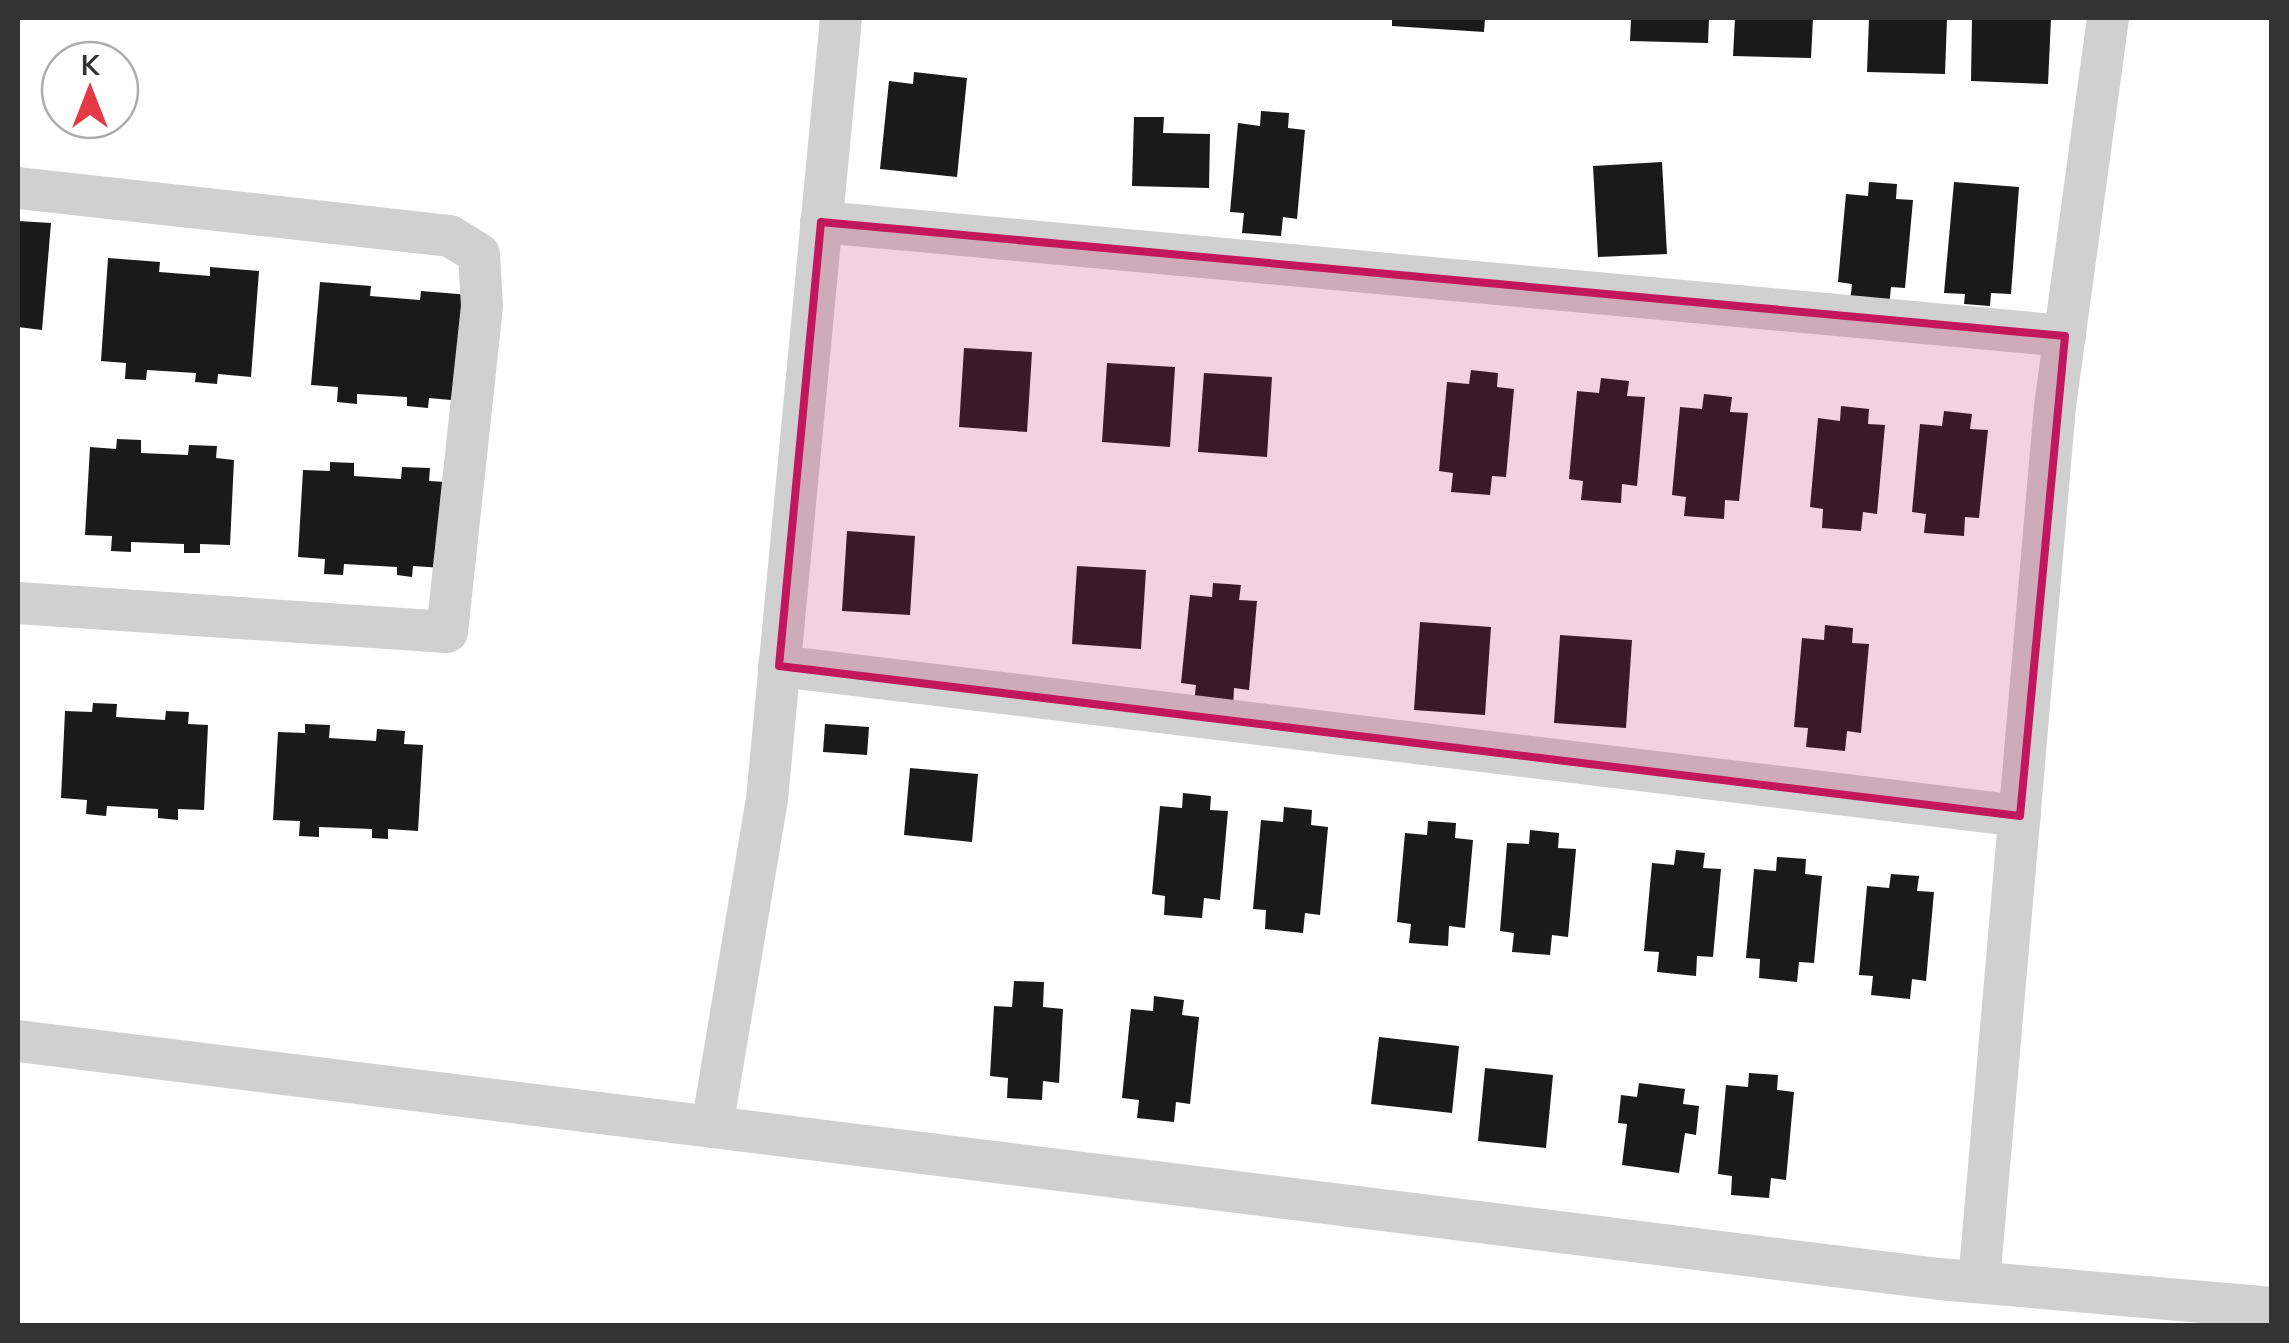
<svg xmlns="http://www.w3.org/2000/svg" width="2289" height="1343" font-family="'Nunito Sans',sans-serif">
<style>
.building{fill:#1a1a1a}
.lines{fill:none;stroke-linecap:round;stroke-linejoin:round}
.minor{stroke:#d0d0d0;stroke-width:42}
.marked{fill:#c2185b;fill-opacity:0.2;stroke:#c2185b;stroke-width:8;stroke-linejoin:round}
</style>
<rect width="100%" height="100%" fill="#fff"/>
<!-- building -->
<g class="building">
<path d="M1392,18H1485L1484,32L1392,26Z"/>
<path d="M1631,18H1709L1708,43L1630,41Z"/>
<path d="M1735,18H1813L1811,58L1733,56Z"/>
<path d="M1869,18H1947L1945,74L1867,72Z"/>
<path d="M1972,18H2051L2048,84L1971,81Z"/>
<path d="M914,72L967,78L957,177L880,169L889,81L913,84Z"/>
<path d="M1261,111L1289,113L1288,128L1305,130L1297,219L1283,217L1281,236L1242,233L1244,213L1230,212L1238,123L1260,126Z"/>
<path d="M1134,117H1164L1163,133L1210,134L1209,188L1132,186Z"/>
<path d="M1662,162L1667,254L1598,257L1593,166Z"/>
<path d="M1869,182L1897,184L1896,199L1913,200L1905,288L1891,287L1889,307L1850,303L1852,284L1838,282L1846,194L1868,196Z"/>
<path d="M1954,182L2019,187L2011,294L1991,293L1990,306L1964,304L1965,294L1944,293Z"/>
<path d="M18,221L51,223L42,330L18,327Z"/>
<path d="M108,258L160,262L159,272L210,276V267L259,271L251,377L218,374L217,384L195,382L196,373L147,370L146,380L125,379L126,363L101,361Z"/>
<path d="M320,282L371,286L370,296L420,300L421,291L470,295L462,401L429,398L428,408L407,406V397L357,394V404L337,402L338,387L311,385Z"/>
<path d="M964,348L1032,352L1027,432L959,427Z"/>
<path d="M1107,363L1175,367L1170,447L1102,442Z"/>
<path d="M1471,370L1498,373L1497,387L1514,389L1506,477L1492,476L1490,495L1451,492L1453,473L1439,471L1447,382L1469,384Z"/>
<path d="M1204,373L1272,377L1267,457L1198,452Z"/>
<path d="M1601,378L1629,381L1627,396L1645,397L1637,486L1622,484L1621,503L1581,500L1583,481L1569,479L1577,391L1599,393Z"/>
<path d="M1704,394L1732,397L1730,412L1748,413L1739,501L1725,500L1724,519L1684,516L1686,497L1672,495L1680,407L1702,409Z"/>
<path d="M1841,406L1869,409L1868,424L1885,425L1877,514L1863,512L1861,531L1822,528L1823,509L1810,507L1818,418L1840,421Z"/>
<path d="M1944,411L1972,414L1970,429L1988,430L1979,518L1965,517L1964,536L1924,533L1926,514L1912,512L1920,424L1942,426Z"/>
<path d="M117,439L141,440V453L188,455L189,445L217,446L216,458L234,460L230,545L200,544V553H184V544L131,542V552L111,551L112,536L85,535L90,447L116,449Z"/>
<path d="M330,462L354,463V476L401,479L402,467L430,468L429,481L447,482L443,568L413,566L412,577L397,575V567L344,564L343,575L324,574L325,559L298,557L303,470L330,471Z"/>
<path d="M847,531L915,536L910,615L842,611Z"/>
<path d="M1077,566L1146,570L1141,649L1072,644Z"/>
<path d="M1213,583L1241,585L1239,600L1257,601L1249,690L1234,688L1233,708L1194,704L1196,685L1181,683L1190,595L1212,597Z"/>
<path d="M1420,622L1491,627L1485,715L1414,710Z"/>
<path d="M1825,625L1853,628L1852,643L1869,644L1861,733L1847,731L1845,751L1806,747L1808,728L1794,727L1802,638L1824,640Z"/>
<path d="M1560,635L1632,640L1626,728L1554,723Z"/>
<path d="M93,703L117,704L116,717L165,720L166,711L189,712L188,724L208,725L204,810L178,809V820L158,818V809L107,806L106,816L86,814L87,800L61,798L65,711L92,712Z"/>
<path d="M305,724L330,725L329,738L376,741L377,729L405,731L404,744L423,745L418,831L388,829V839L372,838V829L319,827V837L299,836L300,821L273,820L278,732L305,733Z"/>
<path d="M825,724L869,727L867,755L823,752Z"/>
<path d="M910,768L978,774L972,842L904,835Z"/>
<path d="M1183,793L1211,796L1210,810L1228,811L1220,900L1204,898L1202,918L1164,915L1165,896L1152,894L1160,806L1182,808Z"/>
<path d="M1284,807L1312,810L1311,825L1328,827L1320,915L1305,913L1303,933L1265,929L1266,910L1253,909L1261,820L1283,822Z"/>
<path d="M1428,821L1456,823L1455,838L1473,840L1465,928L1449,926L1448,946L1409,943L1411,924L1397,922L1405,833L1427,835Z"/>
<path d="M1530,830L1559,833L1558,848L1576,849L1568,937L1552,935L1550,955L1512,952L1514,933L1500,931L1507,843L1529,844Z"/>
<path d="M1676,850L1705,853L1703,868L1721,869L1713,957L1697,956L1696,976L1657,972L1659,952L1644,951L1652,863L1674,865Z"/>
<path d="M1777,857L1806,859L1805,874L1822,876L1814,963L1799,962L1797,982L1759,978L1760,959L1746,958L1754,869L1776,871Z"/>
<path d="M1891,874L1919,876L1917,891L1934,892L1926,981L1912,979L1910,999L1871,995L1873,976L1859,975L1867,886L1889,888Z"/>
<path d="M1014,981L1044,982L1043,1007L1063,1009L1059,1083L1043,1081L1042,1100L1007,1098L1008,1078L990,1076L994,1006L1012,1007Z"/>
<path d="M1154,996L1184,1000L1182,1015L1199,1017L1190,1104L1176,1102L1174,1122L1137,1118L1139,1100L1122,1098L1131,1009L1153,1011Z"/>
<path d="M1379,1037L1459,1046L1452,1113L1371,1104Z"/>
<path d="M1485,1068L1553,1075L1546,1148L1478,1141Z"/>
<path d="M1749,1073L1778,1075L1777,1090L1794,1092L1786,1180L1771,1178L1769,1198L1731,1195L1732,1176L1718,1174L1726,1085L1748,1087Z"/>
<path d="M1639,1083L1685,1089L1683,1104L1699,1106L1696,1135L1685,1133L1679,1173L1622,1165L1627,1124L1618,1123L1621,1095L1637,1097Z"/>
</g>
<g class="lines">
<!-- minor -->
<g class="minor">
<path d="M18,188L450,236L479,254L482,306L447,632L18,603"/>
<path d="M821,222L2065,336"/>
<path d="M779,666L2020,816"/>
<path d="M18,1041L1939,1279L2272,1308"/>
<path d="M712,1127L767,799L841,18"/>
<path d="M1979,1282L2055,406L2108,18"/>
</g>
</g>
<!-- marked area -->
<path class="marked" d="M821,222L2065,336L2020,816L779,666Z"/>
<!-- border -->
<rect width="2289" height="1343" fill="none" stroke="#333333" stroke-width="40"/>
<!-- north arrow -->
<g transform="translate(90 90)"><circle r="48" fill="#ffffff" stroke="#adadad" stroke-width="2.5"/>
<path d="M0-8L18 38L0 25L-18 38Z" fill="#e63946"/>
<text y="-15" font-size="28" font-weight="bold" text-anchor="middle" fill="#333333">K</text>
</g>
</svg>
